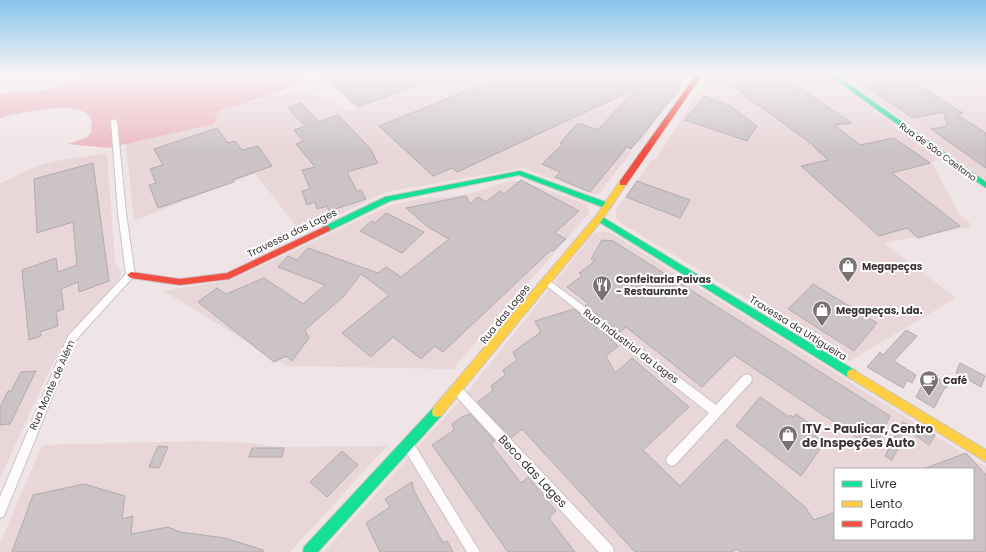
<svg xmlns="http://www.w3.org/2000/svg" width="986" height="552" font-family="Poppins,sans-serif">
<style>
.built{fill:#e9d6d9;fill-rule:evenodd}
.forest{fill:#edb9c4}
.building{fill:#cbc3c5;stroke:#b2aaac}
.lines{fill:none;stroke-linecap:round;stroke-linejoin:round}
.street-casing{stroke:#cbc4c5;stroke-width:2}
.fast-casing{stroke:#cbc4c5;stroke-width:2}
.slow-casing{stroke:#cbc4c5;stroke-width:2}
.jam-casing{stroke:#cbc4c5;stroke-width:2}
.street{fill:#fdfbfb;fill-rule:evenodd}
.fast{fill:#16e098;fill-rule:evenodd}
.slow{fill:#ffcf43;fill-rule:evenodd}
.jam{fill:#f24e42;fill-rule:evenodd}
.labels{text-anchor:middle;dominant-baseline:central;stroke-width:4;stroke-linejoin:round;paint-order:stroke}
.far-street-label{font-size:9px;fill:#3b3435;stroke:#fff}
.street-label{font-size:10px;fill:#3b3435;stroke:#fff}
.poi-label{font-size:10px;font-weight:bold;fill:#3b3435;stroke:#fff;text-anchor:start}
.near-poi-label{font-size:12px;font-weight:bold;fill:#3b3435;stroke:#fff;text-anchor:start}
.near-street-label{font-size:12px;fill:#3b3435;stroke:#fff}
</style>
<rect width="100%" height="100%" fill="#efe5e7"/>
<!-- built -->
<g class="built">
<path d="M321,75H686L640,143L583,125L578,134L631,152L599,194H593L523,168L386,192L301,233L255,173L134,221L126,144L168,128L229,96L250,103L267,96L305,92L335,102L346,109L357,111Z"/>
<path d="M709,75H827L941,160L931,161L959,214L969,222L971,227L884,243L956,298L850,361L621,223L616,217V210L652,159L655,160Z"/>
<path d="M840,75H986V180L915,128Z"/>
<path d="M107,153L115,262L121,272L119,279L83,322L63,341L64,346L62,350H59L0,478V183L38,166L57,161Z"/>
<path d="M510,181L525,182L586,204L589,209V213L453,369L286,366L164,291L231,280L391,205L424,198L449,197L471,193Z"/>
<path d="M602,231L611,233L986,467V552H324L468,391L593,234ZM835,469H973V539H835Z"/>
<path d="M196,441L252,443L279,447L387,446L290,552H0V543L42,445Z"/>
</g>
<!-- forest -->
<path class="forest" d="M98,75H304L305,76L280,92L218,111L214,124L108,148L68,144L87,137L91,132L92,121C90,118 87,113 84,112C65,102 19,113 0,118V95C11,91 19,93 31,92C53,89 77,82 98,75Z"/>
<!-- building -->
<g class="building">
<path d="M323,75H442V76L358,107Z"/>
<path d="M507,75H633L639,79L642,75H686L677,86L681,87L631,149L627,147L590,192L555,177L560,172L542,164L563,144L560,143L578,123L598,130L635,89L457,172L452,168L433,176L379,126Z"/>
<path d="M717,75H780L852,123L835,125L860,145L894,138L930,163L892,173L960,226L918,238L907,228L879,236L801,166L828,160L813,146V145Z"/>
<path d="M851,75H935L936,79L915,83L963,113L957,115L986,133V168L931,129L947,126L944,112L913,118Z"/>
<path d="M704,96L730,106L757,126L747,141L685,120Z"/>
<path d="M301,103L319,122L338,115L369,147L378,163L347,172L357,191L361,190L366,199L329,211L327,206L317,209L315,202L307,205L302,191L310,189L302,170L315,167L296,144L303,141L294,130L305,126L288,108Z"/>
<path d="M217,128L228,143L235,141L242,150L258,146L272,166L233,180L234,182L158,208L149,185L156,183L150,169L163,165L154,149Z"/>
<path d="M93,163L109,281L79,292L78,282L61,289L64,309L56,312L58,326L40,332L41,336L29,340L22,270L56,258L58,272L77,265L73,222L37,233L34,179Z"/>
<path d="M521,180L579,211L555,233L566,239L553,251L551,250L443,352L435,346L421,359L393,337L371,357L342,333L389,295L361,274L344,296L305,330L309,338L292,361L286,356L274,362L198,302L217,288L226,294L264,278L303,304L325,285L278,267L288,256L297,260L308,248L378,273L386,267L401,277L449,239L428,227L406,208L466,196L470,204L478,197L486,202L500,191L504,194Z"/>
<path d="M637,181L690,200L680,218L626,197Z"/>
<path d="M386,213L424,232L402,253L360,231L372,221L375,223Z"/>
<path d="M602,240L613,241L890,416L874,449L734,355L702,387L626,327L620,332L585,306L589,304L567,287L582,276L579,273L595,261L591,259Z"/>
<path d="M813,284L877,323L854,351L788,309Z"/>
<path d="M574,309L612,339L611,340L618,346L606,356L615,373L632,358L689,407L643,450L680,486L726,439L805,507L814,520L835,512V539H973V469L926,468L966,453L986,475V552H740L738,549L730,552H635L522,429L511,438L477,402L493,391L491,386L505,375L503,370L517,360L513,352L541,332L535,321Z"/>
<path d="M906,330L917,336L894,361L916,375L912,383L907,380L903,388L867,367L880,352L883,355Z"/>
<path d="M960,363L985,376L981,387L956,373Z"/>
<path d="M36,371L10,424L0,425V407L8,391H11L21,372Z"/>
<path d="M935,376L948,386L944,389L934,408L916,397L922,386Z"/>
<path d="M760,397L789,417L790,415L794,417L796,414L819,430L815,436L824,443L801,476L736,426Z"/>
<path d="M470,414L495,441L491,444L521,483L528,477L556,511L549,518L575,552H508L432,445L454,430L452,424L462,417Z"/>
<path d="M903,422L909,425L892,460L885,456Z"/>
<path d="M921,426L935,435L929,445L915,435Z"/>
<path d="M158,446L168,447L159,468L149,467Z"/>
<path d="M252,448H284L282,457H249Z"/>
<path d="M342,451L358,465L327,497L310,482Z"/>
<path d="M412,482L414,491L443,543L447,541L453,552H380L366,523L390,507L385,499Z"/>
<path d="M84,484L125,496L122,519L133,516L131,534L168,527L180,532L225,538L263,550V552H12L33,495Z"/>
</g>
<g class="lines">
<defs>
<g id="street">
<path d="M114,119L117,121L126,213L135,275L75,341L4,516L0,518V497L68,336L126,274L118,213L111,121Z"/>
<path d="M546,278L716,405L743,376L747,374L751,376L752,379L751,382L676,464L672,466L668,464L666,460L668,456L709,413L543,283L541,281L543,279Z"/>
<path d="M457,385L461,387L613,547L614,552H599L453,393L452,390L453,387Z"/>
<path d="M408,440L412,441L480,552H467L404,449L402,445L404,441Z"/>
</g>
<g id="fast">
<path d="M829,75H836L986,182V188Z"/>
<path d="M520,171L611,204L612,206L608,209L605,208L519,175L390,201L329,231L326,232L322,229L323,227L385,197Z"/>
<path d="M599,215L856,371L857,374L856,377L852,379L848,377L596,220L595,218L596,216Z"/>
<path d="M437,407L441,408L442,412L441,416L318,552H303L304,547L433,408Z"/>
</g>
<g id="slow">
<path d="M620,181H623L627,183L602,220L441,416L437,417L433,416L432,412L433,408L596,216Z"/>
<path d="M852,369L986,450V462L848,377L847,374L848,371Z"/>
</g>
<g id="jam">
<path d="M696,75H702L626,185H620V181Z"/>
<path d="M326,226L329,227L330,229L329,231L229,279L180,285L131,278L127,275L131,272L180,279L227,273Z"/>
</g>
</defs>
<!-- street casing -->
<use href="#street" class="street-casing"/>
<!-- fast casing -->
<use href="#fast" class="fast-casing"/>
<!-- slow casing -->
<use href="#slow" class="slow-casing"/>
<!-- jam casing -->
<use href="#jam" class="jam-casing"/>
<!-- street -->
<use href="#street" class="street"/>
<!-- fast -->
<use href="#fast" class="fast"/>
<!-- slow -->
<use href="#slow" class="slow"/>
<!-- jam -->
<use href="#jam" class="jam"/>
</g>
<!-- sky -->
<linearGradient id="sky" x2="0" y2="1"><stop stop-color="#88c5ed"/><stop offset="0.49" stop-color="#f8f3f4"/><stop offset="1" stop-color="#f8f3f4" stop-opacity="0"/></linearGradient>
<rect width="986" height="152" fill="url(#sky)"/>
<!-- icons -->
<defs>
<symbol id="shop-pin" viewBox="-11 -11 22 30"><path d="M0 17L-7.5 6A9.5 9.5 0 1 1 7.5 6Z" fill="#7a7273" stroke="#fff"/><path d="M-5-2.5h2.3a2.7 3.5 0 0 1 5.4 0H5L5.5 6h-11ZM-1.5-2.5h3a1.5 2.3 0 0 0-3 0Z" fill="#fff"/></symbol>
<symbol id="restaurant-pin" viewBox="-11 -11 22 30"><path d="M0 17L-7.5 6A9.5 9.5 0 1 1 7.5 6Z" fill="#7a7273" stroke="#fff"/><path d="M-5-6h1v4h1v-4h1v4h1v-4h1v5L-1.5 .5V6h-2V.5L-5-1ZM5-6V6H3V1.5H1.5Q1.5-4 5-6Z" fill="#fff"/></symbol>
<symbol id="cafe-pin" viewBox="-11 -11 22 30"><path d="M0 17L-7.5 6A9.5 9.5 0 1 1 7.5 6Z" fill="#7a7273" stroke="#fff"/><path d="M-5.5-4.5H6V0H3Q3 3.5 0 3.5H-2.5Q-5.5 3.5-5.5 0ZM3-3.2v2h1.7v-2ZM-6 4.5H4V6H-6Z" fill="#fff"/></symbol>
</defs>
<g fill-rule="evenodd">
<use href="#shop-pin" x="837" y="255" width="22" height="30"/>
<use href="#restaurant-pin" x="591" y="274" width="22" height="30"/>
<use href="#shop-pin" x="811" y="299" width="22" height="30"/>
<use href="#cafe-pin" x="918" y="369" width="22" height="30"/>
<use href="#shop-pin" x="777" y="424" width="22" height="30"/>
</g>
<g class="labels">
<!-- far-street labels -->
<g class="far-street-label">
<text transform="translate(938 152) rotate(36)">Rua de São Caetano</text>
</g>
<!-- street labels -->
<g class="street-label">
<text transform="translate(292 233) rotate(-26)">Travessa das Lages</text>
<text transform="translate(505 314) rotate(-51)">Rua das Lages</text>
<text transform="translate(798 328) rotate(32)">Travessa da Urtigueira</text>
<text transform="translate(631 346) rotate(37)">Rua Industrial da Lages</text>
<text transform="translate(52 385) rotate(-66)">Rua Monte de Além</text>
</g>
<!-- poi labels -->
<g class="poi-label">
<text x="862" y="266">Megapeças</text>
<text x="616" y="279">Confeitaria Paivas<tspan x="616" dy="12">- Restaurante</tspan></text>
<text x="836" y="310">Megapeças, Lda.</text>
<text x="943" y="380">Café</text>
</g>
<!-- near-poi labels -->
<g class="near-poi-label">
<text x="802" y="428">ITV - Paulicar, Centro<tspan x="802" dy="14">de Inspeções Auto</tspan></text>
</g>
<!-- near-street labels -->
<g class="near-street-label">
<text transform="translate(533 471) rotate(47)">Beco das Lages</text>
</g>
</g>
<!-- legend -->
<rect x="834" y="468" width="140" height="72" fill="#ffffff" stroke="#b1aeae"/>
<rect x="842" y="481" width="20" height="6" fill="#16e098" stroke="#b1aeae"/>
<text x="870" y="488" font-size="12" fill="#3b3435">Livre</text>
<rect x="842" y="501" width="20" height="6" fill="#ffcf43" stroke="#b1aeae"/>
<text x="870" y="508" font-size="12" fill="#3b3435">Lento</text>
<rect x="842" y="521" width="20" height="6" fill="#f24e42" stroke="#b1aeae"/>
<text x="870" y="528" font-size="12" fill="#3b3435">Parado</text>
</svg>
